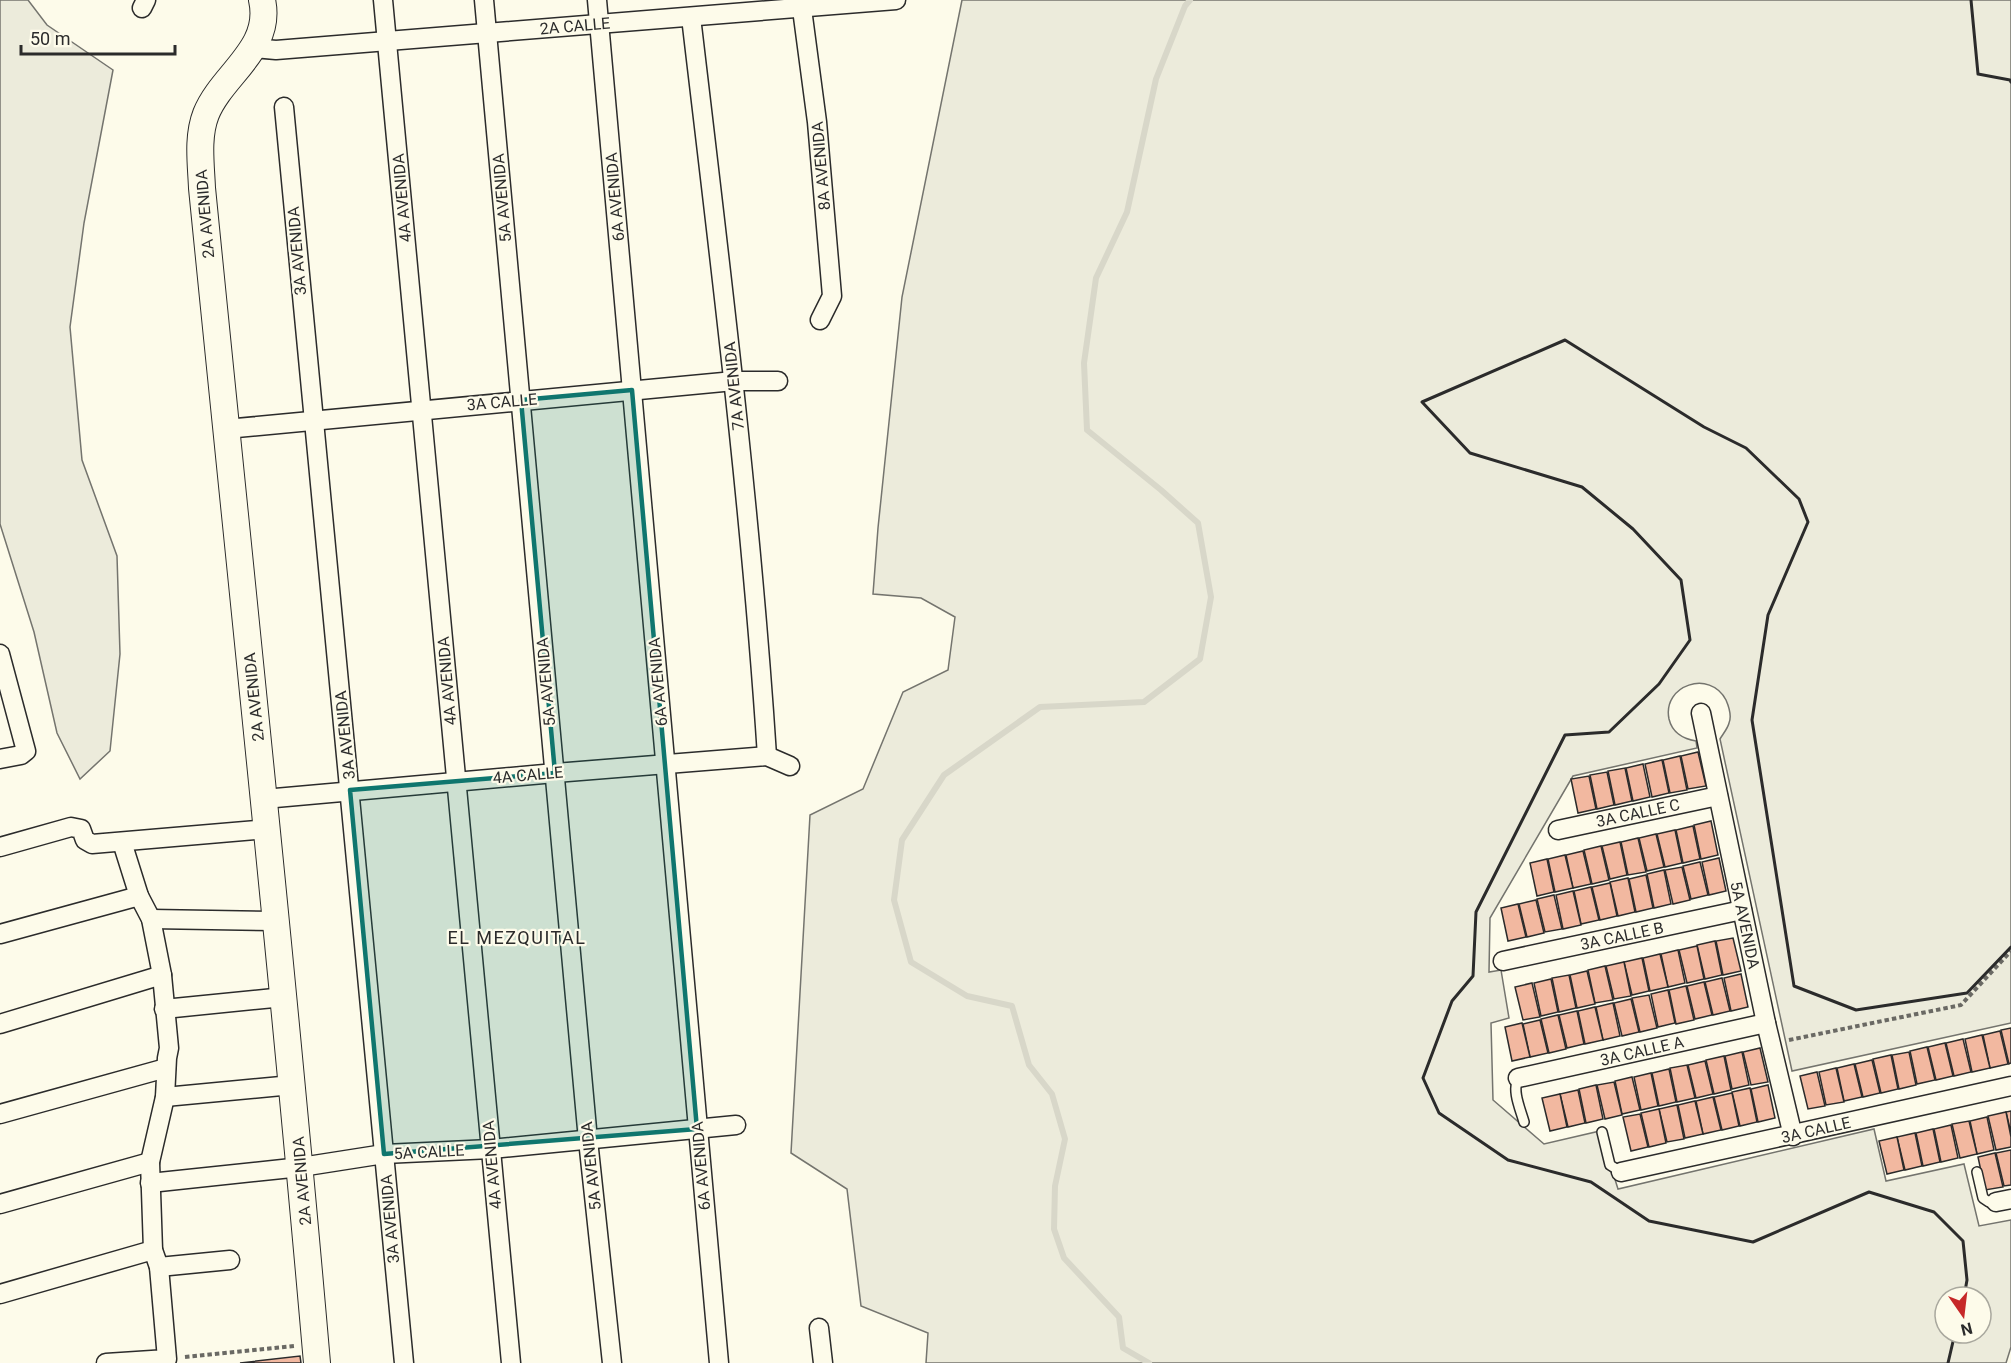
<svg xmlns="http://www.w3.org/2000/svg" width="2011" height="1363" font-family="Roboto,sans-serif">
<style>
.green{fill:#ecebdb;stroke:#74746e;stroke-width:1.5;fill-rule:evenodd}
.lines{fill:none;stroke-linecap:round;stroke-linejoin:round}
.stream{stroke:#d8d7c9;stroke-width:6}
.building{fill:#f2b8a0;stroke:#2b2b2b;stroke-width:1.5}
.service-casing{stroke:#2b2b2b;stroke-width:12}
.minor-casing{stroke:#2b2b2b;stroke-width:21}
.secondary-casing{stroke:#2b2b2b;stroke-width:28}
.path{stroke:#6a6964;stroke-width:4;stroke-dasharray:4.5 3;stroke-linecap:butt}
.service{stroke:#fdfbea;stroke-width:9}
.minor{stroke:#fdfbea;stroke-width:18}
.secondary{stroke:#fdfbea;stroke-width:26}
.wall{stroke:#2b2b2b;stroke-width:3}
.marked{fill:#0f766e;fill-opacity:0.2;stroke:#0f766e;stroke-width:4.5;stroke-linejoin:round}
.labels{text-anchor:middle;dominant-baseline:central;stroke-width:4.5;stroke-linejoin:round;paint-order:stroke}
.street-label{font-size:16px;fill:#2b2b2b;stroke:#fdfbea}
.neighbourhood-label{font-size:18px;letter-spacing:1.5px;fill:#2b2b2b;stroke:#fdfbea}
</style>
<rect width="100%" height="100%" fill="#fdfbea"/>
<!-- green -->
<g class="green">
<path d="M0,0H28L47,25L113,70L84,223L70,327L82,460L117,556L120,654L110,751L80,779L57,733L34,632L0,524Z"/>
<path d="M962,0H2011V1023L1792,1071L1720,739C1723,734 1728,728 1729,723C1732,716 1729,707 1726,700C1710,669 1662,685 1669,719C1672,732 1683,739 1696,741L1697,748L1573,776L1490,918L1489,972L1501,970L1509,1018L1491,1023L1493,1100L1544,1144L1600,1131L1618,1189L1874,1129L1886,1181L1964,1164L1979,1226L2011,1220V1347L2006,1363H926L928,1333L861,1306L847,1189L791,1153L810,815L863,789L903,692L948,670L955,617L921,598L873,594L878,528L902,297ZM1945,1297H1981V1333H1945Z"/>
</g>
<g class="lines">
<!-- stream -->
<path class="stream" d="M1149,1363L1123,1348L1119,1317L1064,1258L1054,1229L1055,1186L1065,1139L1052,1094L1029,1065L1012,1006L967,996L911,962L894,900L902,840L944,775L1040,707L1144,702L1200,659L1211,597L1198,523L1161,490L1087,430L1084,363L1096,278L1127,212L1156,79L1185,6L1190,0"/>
</g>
<!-- building -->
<g class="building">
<path d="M1698,752L1706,786L1688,789L1681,756Z"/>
<path d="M1680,756L1687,790L1670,793L1663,760Z"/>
<path d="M1662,760L1669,793L1652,797L1645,764Z"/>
<path d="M1643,764L1650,797L1633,801L1626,768Z"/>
<path d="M1625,768L1632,801L1615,805L1608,771Z"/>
<path d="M1607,772L1614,805L1597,809L1590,775Z"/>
<path d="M1589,776L1596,809L1578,813L1571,779Z"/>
<path d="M1711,821L1718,855L1701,859L1694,825Z"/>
<path d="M1693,826L1700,859L1683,863L1676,830Z"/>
<path d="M1675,830L1682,863L1665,867L1657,834Z"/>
<path d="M1656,834L1664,867L1647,871L1639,838Z"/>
<path d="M1638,838L1646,872L1628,875L1621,842Z"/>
<path d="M1620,842L1627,875L1610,879L1602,846Z"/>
<path d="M1601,846L1609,880L1592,884L1584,850Z"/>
<path d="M1583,851L1591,884L1573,888L1566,855Z"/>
<path d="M1565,855L1573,888L1555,892L1548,859Z"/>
<path d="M1719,858L1726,891L1709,895L1702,862Z"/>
<path d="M1547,859L1554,892L1537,896L1530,863Z"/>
<path d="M1700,862L1708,895L1691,899L1683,866Z"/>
<path d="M1682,867L1690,900L1673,904L1665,870Z"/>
<path d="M1664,870L1671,904L1654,908L1647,874Z"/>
<path d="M1646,875L1653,908L1636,912L1629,879Z"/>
<path d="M1628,878L1635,912L1618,916L1610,882Z"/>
<path d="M1610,883L1617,916L1600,920L1592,887Z"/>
<path d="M1591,887L1599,920L1581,924L1574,891Z"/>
<path d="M1573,891L1581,925L1563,929L1556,895Z"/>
<path d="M1554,895L1562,929L1545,932L1537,899Z"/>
<path d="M1536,900L1544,933L1527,937L1519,904Z"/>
<path d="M1518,904L1526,937L1508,941L1501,908Z"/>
<path d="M1733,938L1741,971L1723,975L1716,941Z"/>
<path d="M1715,941L1722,975L1705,979L1697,945Z"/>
<path d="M1697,946L1704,979L1687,983L1679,950Z"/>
<path d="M1678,950L1685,983L1668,987L1661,954Z"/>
<path d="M1660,954L1668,987L1650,991L1643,958Z"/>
<path d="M1642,958L1649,991L1632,995L1624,962Z"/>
<path d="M1624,962L1631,996L1614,999L1606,966Z"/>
<path d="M1605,966L1613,1000L1595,1003L1588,970Z"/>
<path d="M1587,971L1595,1004L1577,1008L1570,975Z"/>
<path d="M1741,974L1748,1007L1731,1011L1724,978Z"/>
<path d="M1569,975L1576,1008L1559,1012L1552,978Z"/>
<path d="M1722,978L1730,1011L1713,1015L1705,982Z"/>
<path d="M1551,979L1558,1012L1541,1016L1534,983Z"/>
<path d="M1704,982L1712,1015L1695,1019L1687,986Z"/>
<path d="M1532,983L1540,1017L1523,1020L1515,987Z"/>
<path d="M1686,986L1694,1020L1676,1024L1669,990Z"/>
<path d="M1668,990L1675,1023L1658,1027L1651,994Z"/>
<path d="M1649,995L1657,1028L1640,1032L1632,998Z"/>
<path d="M1631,999L1639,1032L1622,1036L1614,1003Z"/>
<path d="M1613,1003L1620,1036L1603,1040L1596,1007Z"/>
<path d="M1595,1007L1603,1040L1585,1044L1578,1011Z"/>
<path d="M1577,1011L1584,1044L1567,1048L1559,1015Z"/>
<path d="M1558,1015L1566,1049L1549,1053L1541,1019Z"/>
<path d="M1540,1020L1548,1053L1530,1057L1523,1024Z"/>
<path d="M1522,1023L1530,1057L1512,1061L1505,1027Z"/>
<path d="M2011,1028V1063L2009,1064L2001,1030Z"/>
<path d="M2000,1031L2008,1064L1990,1068L1983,1035Z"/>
<path d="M1982,1035L1990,1068L1972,1072L1965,1039Z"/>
<path d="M1963,1039L1971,1072L1954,1076L1946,1043Z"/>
<path d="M1945,1043L1953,1076L1936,1080L1928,1047Z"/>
<path d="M1927,1047L1935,1080L1917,1084L1910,1051Z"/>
<path d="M1760,1048L1768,1082L1751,1085L1743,1052Z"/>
<path d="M1742,1052L1749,1085L1732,1089L1725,1056Z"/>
<path d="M1909,1052L1916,1085L1899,1089L1892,1055Z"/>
<path d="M1891,1055L1898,1089L1881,1093L1873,1059Z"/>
<path d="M1724,1056L1731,1090L1714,1094L1706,1060Z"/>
<path d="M1872,1060L1880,1093L1863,1097L1855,1064Z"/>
<path d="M1705,1061L1713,1094L1696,1098L1688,1065Z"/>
<path d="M1854,1064L1862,1097L1844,1101L1837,1068Z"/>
<path d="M1687,1065L1695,1098L1677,1102L1670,1068Z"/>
<path d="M1836,1068L1844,1102L1826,1105L1819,1072Z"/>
<path d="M1669,1069L1676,1102L1659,1106L1652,1073Z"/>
<path d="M1817,1072L1825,1106L1808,1109L1800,1076Z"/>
<path d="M1651,1073L1658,1106L1641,1110L1634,1077Z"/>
<path d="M1632,1077L1640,1110L1622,1114L1615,1081Z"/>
<path d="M1614,1082L1622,1115L1605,1119L1597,1085Z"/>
<path d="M1596,1085L1603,1119L1586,1123L1579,1089Z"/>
<path d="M1768,1085L1775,1118L1758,1122L1751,1089Z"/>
<path d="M1750,1088L1757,1122L1740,1126L1732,1092Z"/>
<path d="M1578,1090L1585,1123L1568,1127L1560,1094Z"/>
<path d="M1732,1093L1739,1126L1722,1130L1714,1097Z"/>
<path d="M1560,1094L1567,1127L1550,1131L1542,1098Z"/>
<path d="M1713,1097L1721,1130L1703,1134L1696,1101Z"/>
<path d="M1695,1101L1703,1134L1685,1138L1678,1105Z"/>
<path d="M1677,1105L1684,1139L1667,1142L1659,1109Z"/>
<path d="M1659,1109L1666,1143L1649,1147L1641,1113Z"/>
<path d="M2011,1111V1133L2006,1112Z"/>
<path d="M2006,1112L2011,1137V1147L1996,1150L1988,1116Z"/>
<path d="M1640,1114L1648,1147L1631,1151L1623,1117Z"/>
<path d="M1987,1117L1994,1150L1977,1154L1970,1121Z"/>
<path d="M1969,1121L1977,1154L1960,1158L1952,1124Z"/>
<path d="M1951,1125L1958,1158L1941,1162L1934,1129Z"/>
<path d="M1933,1129L1940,1162L1923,1166L1916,1133Z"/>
<path d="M1915,1133L1922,1166L1905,1170L1897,1137Z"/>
<path d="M1897,1137L1904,1170L1887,1174L1879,1141Z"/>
<path d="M2011,1150V1185L2004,1186L1996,1153Z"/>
<path d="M1995,1153L2003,1187L1985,1190L1978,1157Z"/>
<path d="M300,1356L301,1363H240Z"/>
</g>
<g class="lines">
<defs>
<g id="service">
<path d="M1518,1078C1512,1091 1520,1108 1524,1122"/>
<path d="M1602,1132L1610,1165L1621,1172"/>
<path d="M1977,1172L1983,1198L1989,1202H1996"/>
</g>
<g id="minor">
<path d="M383,0L511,1363"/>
<path d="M484,0L588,1140L612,1363"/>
<path d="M597,0L719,1363"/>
<path d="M142,8L146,0"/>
<path d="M802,9L817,122L832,296L820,320"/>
<path d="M691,17C720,263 751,509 767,756"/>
<path d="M253,48L276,50L896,0"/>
<path d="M284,107L404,1363"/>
<path d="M226,429L734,381H778"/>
<path d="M0,654L26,751L21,755L0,759"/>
<path d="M1701,713L1766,1023L1793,1136"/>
<path d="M264,799L555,773L767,756L790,766"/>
<path d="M1558,830L1718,796"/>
<path d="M0,847L71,827L81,829L85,840L92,844L268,829"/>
<path d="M151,919L276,921"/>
<path d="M0,934L139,896"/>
<path d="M1503,961L1742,910"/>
<path d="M164,1009L284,997"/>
<path d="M0,1024L162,975"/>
<path d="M1518,1078L1766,1023"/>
<path d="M165,1097L292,1085"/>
<path d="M0,1114L166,1068"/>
<path d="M1621,1172L2011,1086"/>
<path d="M150,1183L301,1167L384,1154L491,1149L736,1125"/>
<path d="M1996,1202L2011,1199"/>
<path d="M0,1204L150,1162"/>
<path d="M159,1267L230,1260"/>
<path d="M0,1294L153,1250"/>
<path d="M819,1328L823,1363"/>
<path d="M106,1363L167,1359L159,1267L153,1250L150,1162L165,1097L167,1058L169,1048L162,975L151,919L139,896L122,842"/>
</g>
<path id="secondary" d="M262,0C273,49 222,74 206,114C197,137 201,164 202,188C241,580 283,971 317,1363"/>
</defs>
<!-- service casing -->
<use href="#service" class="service-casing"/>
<!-- minor casing -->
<use href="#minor" class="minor-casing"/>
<!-- secondary casing -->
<use href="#secondary" class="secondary-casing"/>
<!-- path -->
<g class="path">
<path d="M1789,1040L1961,1005L2011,951"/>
<path d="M185,1357L294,1346"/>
</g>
<!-- service -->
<use href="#service" class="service"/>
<!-- minor -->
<use href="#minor" class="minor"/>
<!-- secondary -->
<use href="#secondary" class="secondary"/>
<!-- wall -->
<g class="wall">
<path d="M1971,0L1978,74L2010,80L2011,82"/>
<path d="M1964,1297L1967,1280L1963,1241L1934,1212L1869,1192L1753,1242L1649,1221L1591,1182L1508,1160L1439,1113L1423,1078L1452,1001L1473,976L1476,912L1565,735L1609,732L1659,684L1690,640L1681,580L1633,529L1582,487L1470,453L1422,402L1565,340L1704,427L1746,448L1799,499L1808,522L1768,615L1752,720L1794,986L1856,1010L1967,993L2011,947"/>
<path d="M1948,1363L1955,1333"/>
</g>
</g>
<!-- marked area -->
<path class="marked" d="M632,390L697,1129L384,1154L350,790L555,773L521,400Z"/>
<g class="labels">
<!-- street labels -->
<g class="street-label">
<text transform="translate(575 26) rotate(-5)">2A CALLE</text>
<text transform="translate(821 166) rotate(-95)">8A AVENIDA</text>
<text transform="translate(615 197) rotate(-95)">6A AVENIDA</text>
<text transform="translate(402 198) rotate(-95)">4A AVENIDA</text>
<text transform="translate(502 198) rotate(-95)">5A AVENIDA</text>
<text transform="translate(205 214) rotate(-95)">2A AVENIDA</text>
<text transform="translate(297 251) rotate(-95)">3A AVENIDA</text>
<text transform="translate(734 386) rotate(-96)">7A AVENIDA</text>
<text transform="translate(502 402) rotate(-5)">3A CALLE</text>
<text transform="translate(447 681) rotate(-95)">4A AVENIDA</text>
<text transform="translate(546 682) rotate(-95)">5A AVENIDA</text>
<text transform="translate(658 682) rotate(-95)">6A AVENIDA</text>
<text transform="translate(254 697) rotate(-96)">2A AVENIDA</text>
<text transform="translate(345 735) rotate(-96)">3A AVENIDA</text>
<text transform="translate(528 775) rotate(-5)">4A CALLE</text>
<text transform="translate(1638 813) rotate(-12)">3A CALLE C</text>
<text transform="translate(1745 925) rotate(78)">5A AVENIDA</text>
<text transform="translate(1622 936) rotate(-12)">3A CALLE B</text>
<text transform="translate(1642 1051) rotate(-13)">3A CALLE A</text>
<text transform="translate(1816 1130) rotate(-13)">3A CALLE</text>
<text transform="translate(429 1152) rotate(-3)">5A CALLE</text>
<text transform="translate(492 1165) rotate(-95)">4A AVENIDA</text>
<text transform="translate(591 1166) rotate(-96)">5A AVENIDA</text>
<text transform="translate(701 1166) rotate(-95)">6A AVENIDA</text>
<text transform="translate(302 1181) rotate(-95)">2A AVENIDA</text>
<text transform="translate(390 1219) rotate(-95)">3A AVENIDA</text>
</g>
<!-- neighbourhood labels -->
<g class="neighbourhood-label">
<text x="517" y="937">EL MEZQUITAL</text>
</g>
</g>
<!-- north arrow -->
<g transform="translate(1963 1315) rotate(166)"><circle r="28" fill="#fdfbea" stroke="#a9a89e" stroke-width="1.5"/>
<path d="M0-4.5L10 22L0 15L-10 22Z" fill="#c62828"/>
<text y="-9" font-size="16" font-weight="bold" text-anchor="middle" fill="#2b2b2b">N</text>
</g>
<!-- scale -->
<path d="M21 45v9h154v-9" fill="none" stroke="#2b2b2b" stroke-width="3"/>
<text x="30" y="45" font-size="18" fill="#2b2b2b" stroke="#fdfbea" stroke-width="4.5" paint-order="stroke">50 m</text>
</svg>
